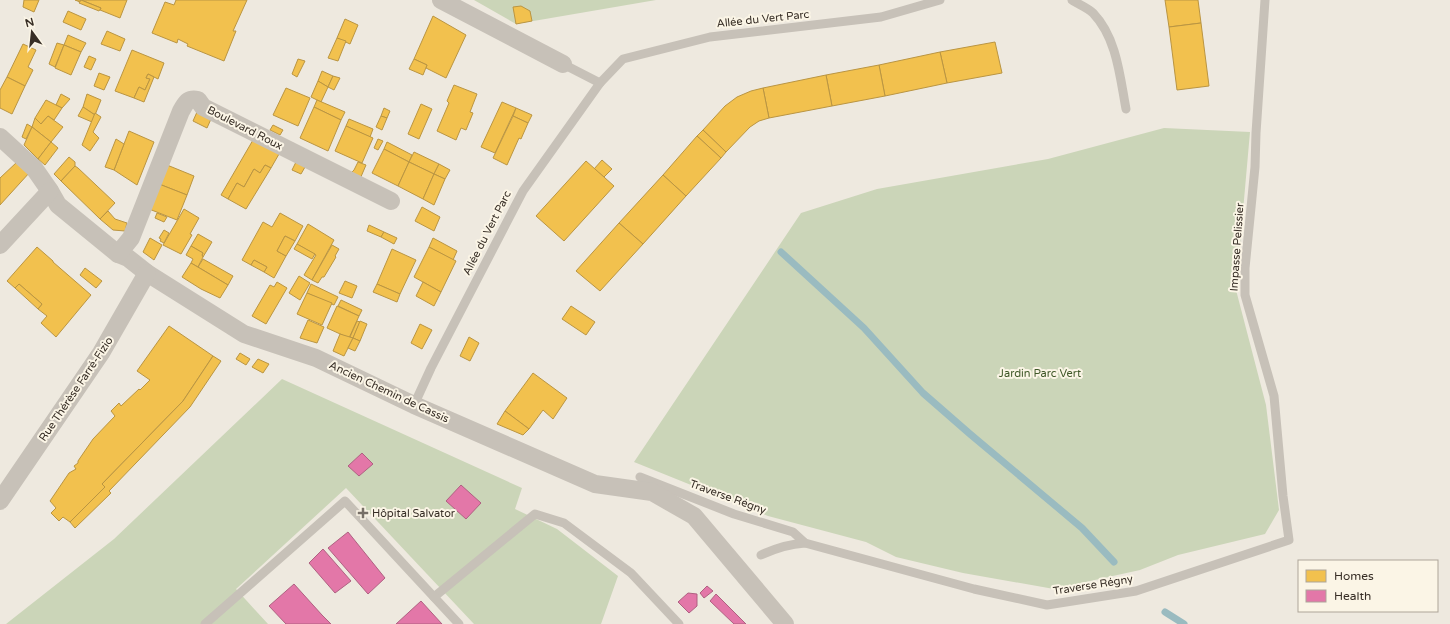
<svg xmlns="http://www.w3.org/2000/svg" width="1450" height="624" font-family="'Varela Round',sans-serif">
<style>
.green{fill:#cbd5b8}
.homes{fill:#f2c14e;stroke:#ba9542}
.health{fill:#e377a8;stroke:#af6181}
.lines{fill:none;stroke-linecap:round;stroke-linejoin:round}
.stream{stroke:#9abbc0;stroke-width:7}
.lane{stroke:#c7c1b8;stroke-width:9}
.street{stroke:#c7c1b8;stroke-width:18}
.poi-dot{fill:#776f67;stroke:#fbf5e6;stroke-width:1.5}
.labels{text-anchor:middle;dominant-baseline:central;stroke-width:4;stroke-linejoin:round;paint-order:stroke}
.street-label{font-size:11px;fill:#372e26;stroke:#fbf5e6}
.park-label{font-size:11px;fill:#3f5828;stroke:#fbf5e6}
.poi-label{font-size:11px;fill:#372e26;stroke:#fbf5e6;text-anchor:start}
</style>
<rect width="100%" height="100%" fill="#eee9df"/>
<!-- green -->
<g class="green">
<path d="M474,0H656L516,24Z"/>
<path d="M1164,128L1250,132L1236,290L1266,405L1279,510L1265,534L1178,555L1140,570L1054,589L963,573L896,557L866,542L768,516L634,462L801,213L877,189L1048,159Z"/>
<path d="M282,379L522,488L515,509L557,529L618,576L601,624H474L346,488L236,589L268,624H6L114,539Z"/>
</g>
<!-- homes -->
<g class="homes">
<path d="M24,0H39L34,12L23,7Z"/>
<path d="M75,0H127L120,18L100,10L101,8L81,0L80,2Z"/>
<path d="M81,0L101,8L99,11L79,3Z"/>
<path d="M176,0H247L233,31H236L224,61L187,46L188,44L178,39L177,43L152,33L165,2L174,5Z"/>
<path d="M1165,0H1198L1201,23L1169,27Z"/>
<path d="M521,6L530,11L532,21L516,24L513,7Z"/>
<path d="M68,11L86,19L81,30L63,22Z"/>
<path d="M433,16L466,35L446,78L426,68L427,65L414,59Z"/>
<path d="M345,19L358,25L350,44L337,38Z"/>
<path d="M1201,23L1209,86L1177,90L1169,27Z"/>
<path d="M107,31L125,39L120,51L101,44Z"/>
<path d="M68,35L86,43L81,52L64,45Z"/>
<path d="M337,38L346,41L338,61L328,58Z"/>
<path d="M995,42L1002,73L947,83L940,52Z"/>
<path d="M57,43L64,45L55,67L49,64Z"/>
<path d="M23,44L36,50L28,67L33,70L25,86L7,77Z"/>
<path d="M64,45L81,52L71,75L55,68Z"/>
<path d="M132,50L164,63L158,79L148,74L146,78L150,79L145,90L139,87L134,98L115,91Z"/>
<path d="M940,52L947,83L885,96L879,65Z"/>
<path d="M89,56L96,59L91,70L84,67Z"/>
<path d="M298,59L305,61L297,77L292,74Z"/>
<path d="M414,59L427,65L423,75L409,69Z"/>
<path d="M879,65L885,96L832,106L826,75Z"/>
<path d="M322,71L333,76L328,87L318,81Z"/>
<path d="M99,73L110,77L104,90L94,86Z"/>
<path d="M148,74L154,77L144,102L134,98L139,87L145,90L150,79L146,78Z"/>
<path d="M826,75L832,106L769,118L763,88Z"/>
<path d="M333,76L340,78L334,90L328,87Z"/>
<path d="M7,77L25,86L12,114L0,108V90Z"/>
<path d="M318,81L328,87L321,102L311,97Z"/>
<path d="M454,85L477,94L470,112L473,113L466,130L461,128L456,140L437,131L449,103L447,101Z"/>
<path d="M286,88L310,98L298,126L273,115Z"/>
<path d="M763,88L769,118L759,121L750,127L726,152L703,130L725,106L737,97L751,91Z"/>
<path d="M61,94L70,99L62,108L56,105Z"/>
<path d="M87,94L101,100L95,115L83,107Z"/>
<path d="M46,100L62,108L54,120L48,116L41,124L35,118Z"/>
<path d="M317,100L345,112L341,120L314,107Z"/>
<path d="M502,102L516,108L495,153L481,147Z"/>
<path d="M421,104L432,109L419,139L408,134Z"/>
<path d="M83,107L95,115L92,122L78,116Z"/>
<path d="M314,107L341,120L328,151L300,138Z"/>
<path d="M384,108L390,111L387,118L381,116Z"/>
<path d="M516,108L532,115L528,123L513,116Z"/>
<path d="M197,112L211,119L207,128L193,121Z"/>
<path d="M95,113L101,117L93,132L99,138L90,151L82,145Z"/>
<path d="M48,116L63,127L51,142L32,127L35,118L41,124Z"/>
<path d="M381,116L387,118L382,130L376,127Z"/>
<path d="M513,116L528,123L521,139L519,138L507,165L493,158Z"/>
<path d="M349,119L373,129L370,137L346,126Z"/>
<path d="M27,124L32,127L26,139L22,137Z"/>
<path d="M273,125L283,130L280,135L270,130Z"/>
<path d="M346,126L373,138L362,163L335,151Z"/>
<path d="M32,127L51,142L38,159L24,145Z"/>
<path d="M703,130L726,152L721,158L697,136Z"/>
<path d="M129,131L154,142L137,185L114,170Z"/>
<path d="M697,136L721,158L686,196L663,175Z"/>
<path d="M116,139L124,144L114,170L105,167Z"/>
<path d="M378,139L383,141L378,150L374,148Z"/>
<path d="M253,140L279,154L271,168L265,165L260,173L254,169L244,187L237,183L228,199L221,195Z"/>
<path d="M51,142L58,148L45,165L38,159Z"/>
<path d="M387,142L412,155L409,162L384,149Z"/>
<path d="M384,149L409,162L398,186L372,173Z"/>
<path d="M414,152L439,164L434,174L409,162Z"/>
<path d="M69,157L75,162V166L61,181L54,174Z"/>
<path d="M602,160L612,169L604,177L594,169Z"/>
<path d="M586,161L614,186L564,241L536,216Z"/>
<path d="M17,162L30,172L0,205V178Z"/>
<path d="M296,162L305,167L301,174L292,170Z"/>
<path d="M358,162L366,165L360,179L350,174L354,170Z"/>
<path d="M409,162L434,174L423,199L398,186Z"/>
<path d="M439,164L450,170L445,179L434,174Z"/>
<path d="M167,165L194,176L187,195L159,184Z"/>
<path d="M265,165L271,168L246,209L228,199L237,183L244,187L254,169L260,173Z"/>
<path d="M75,166L78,168L115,203L100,219L61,181Z"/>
<path d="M434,174L445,179L434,205L423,199Z"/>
<path d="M663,175L686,196L643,244L619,223Z"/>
<path d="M159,184L187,195L177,220L149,209Z"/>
<path d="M422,207L440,217L434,231L415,221Z"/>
<path d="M184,209L199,218L190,234L192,235L181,254L163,245Z"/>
<path d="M108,211L115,219L127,223L125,231L113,230L100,219Z"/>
<path d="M157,213L167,217L164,222L155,218Z"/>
<path d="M280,213L303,226L295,241L285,236L277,251L286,256L274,278L264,272L267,267L254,260L251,265L242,260L263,222L272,227Z"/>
<path d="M619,223L643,244L600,291L576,271Z"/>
<path d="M308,224L334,240L312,280L304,275L316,255L297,244Z"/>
<path d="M369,225L384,232L381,237L367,231Z"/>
<path d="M164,230L169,233L164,243L160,241L161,239L159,238Z"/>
<path d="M384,232L397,238L394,244L381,237Z"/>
<path d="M198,234L212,242L203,257L202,255L203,253L191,246Z"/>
<path d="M285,236L295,241L286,256L277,251Z"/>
<path d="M150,238L162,245L154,260L143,252Z"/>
<path d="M433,238L457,251L453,260L429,247Z"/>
<path d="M297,244L315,254L312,259L294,249Z"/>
<path d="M332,245L339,249L335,256L336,257L324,277H322L318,283L312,280Z"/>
<path d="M191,246L203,253L202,255L203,257L198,267L191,263L193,259L186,255Z"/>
<path d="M37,247L53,261V262L91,295L56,337L41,323L47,316L38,309L42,304L19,284L15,288L7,281Z"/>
<path d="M429,247L456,261L441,292L414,277Z"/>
<path d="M392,249L416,260L400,294L377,284Z"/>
<path d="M203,259L233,276L228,285L198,267Z"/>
<path d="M254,260L267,267L264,272L251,265Z"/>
<path d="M191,263L228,285L220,298L201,289L182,277Z"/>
<path d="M85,268L102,281L96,288L80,275Z"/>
<path d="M299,276L310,283L300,300L289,293Z"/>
<path d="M345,281L357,286L352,298L339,293Z"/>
<path d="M277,282L287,288L266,324L252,316L270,285L274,287Z"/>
<path d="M423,282L441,292L434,306L416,296Z"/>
<path d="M19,284L42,304L38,309L15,288Z"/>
<path d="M311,284L338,297L334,305L307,293Z"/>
<path d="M377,284L400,294L397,302L373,292Z"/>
<path d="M307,293L332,303L322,325L297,314Z"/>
<path d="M341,300L362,310L359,316L338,306Z"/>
<path d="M337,306L359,316L349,338L327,328Z"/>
<path d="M571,306L595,322L586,335L562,319Z"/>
<path d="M308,320L324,327L317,343L300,338Z"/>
<path d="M357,321L360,322L353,338L350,337Z"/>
<path d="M360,321L367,324L360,341L353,338Z"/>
<path d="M420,324L432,330L422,349L411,343Z"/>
<path d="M169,326L213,356L183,401L102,484L105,487L70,522L63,517L59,521L51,513L56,508L50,501L69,473L76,469L74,466L78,463V461L93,439L115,416L111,411L119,403L121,406L139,389L140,390L150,380L137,371Z"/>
<path d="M340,334L353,338L344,356L333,351Z"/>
<path d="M469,337L479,343L470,361L460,356Z"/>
<path d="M353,338L360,341L355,351L348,348Z"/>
<path d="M240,353L250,359L246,365L236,359Z"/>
<path d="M213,356L221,361L190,407L109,491L111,493L75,528L70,522L105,487L102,484L183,401Z"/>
<path d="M258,359L269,364L263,373L252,367Z"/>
<path d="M533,373L567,398L553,419L543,410L529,429L505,411Z"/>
<path d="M505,411L529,429L523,435L497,424Z"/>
</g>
<!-- health -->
<g class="health">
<path d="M362,453L373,464L359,476L348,466Z"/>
<path d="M461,485L481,503L466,519L446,501Z"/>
<path d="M348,532L385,578L368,594L328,548Z"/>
<path d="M323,549L351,581L335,593L309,563Z"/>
<path d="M294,584L322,615L331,624H286L269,606Z"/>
<path d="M707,586L713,591L704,598L700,593Z"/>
<path d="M688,593L697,594V606L689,613L678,602Z"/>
<path d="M716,594L746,624H734L710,601Z"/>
<path d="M421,601L442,624H396Z"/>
</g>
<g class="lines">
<!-- stream -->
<g class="stream">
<path d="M781,252L864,328L923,393L970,434L1082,528L1114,562"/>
<path d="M1165,612L1184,624"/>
</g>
<!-- lane -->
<g class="lane">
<path d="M1072,0C1078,4 1088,8 1093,13C1117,38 1120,77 1126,109"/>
<path d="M563,64L600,83L623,59L710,37L881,17L940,0"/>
<path d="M414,405L431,368L523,191L600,83"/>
<path d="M640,477L734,514L793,532L805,543L974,589L1047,605L1136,591L1289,540L1283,496L1274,396L1245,295V268L1255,167L1256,133L1265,0"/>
<path d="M761,555C776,548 788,544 805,543"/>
<path d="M434,597L535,514L564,523L631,573L679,624"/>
<path d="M205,624L345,501L459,624"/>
</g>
<!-- street -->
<g class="street">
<path d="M441,0L563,64"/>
<path d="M0,137L34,168L50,191L58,205L118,254L128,258L147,273L244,334L316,358L414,405L595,484L652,492L694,516L785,624"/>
<path d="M0,245L50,191"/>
<path d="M118,254L131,238L181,111C186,103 187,98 198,100L203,107L391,201"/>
<path d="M0,501L101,353L147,273"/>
</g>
</g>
<!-- markers -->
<path class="poi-dot" d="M361 507h4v4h4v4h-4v4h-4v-4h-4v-4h4z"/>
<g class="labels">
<!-- street labels -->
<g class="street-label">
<text transform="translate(763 19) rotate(-6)">Allée du Vert Parc</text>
<text transform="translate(245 128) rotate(27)">Boulevard Roux</text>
<text transform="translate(487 233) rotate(-63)">Allée du Vert Parc</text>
<text transform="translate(1237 247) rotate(-86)">Impasse Pelissier</text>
<text transform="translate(76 389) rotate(-56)">Rue Thérèse Farré-Fizio</text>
<text transform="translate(389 392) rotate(25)">Ancien Chemin de Cassis</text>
<text transform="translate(728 497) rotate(20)">Traverse Régny</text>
<text transform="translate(1093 585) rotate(-9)">Traverse Régny</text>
</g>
<!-- park labels -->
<g class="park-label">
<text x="1040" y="373">Jardin Parc Vert</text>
</g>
<!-- poi labels -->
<g class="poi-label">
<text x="372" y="513">Hôpital Salvator</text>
</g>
</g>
<!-- legend -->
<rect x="1298" y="560" width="140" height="52" fill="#fbf5e6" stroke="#ada599"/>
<rect x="1306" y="570" width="20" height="12" fill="#f2c14e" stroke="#ada599"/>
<text x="1334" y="580" font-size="12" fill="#372e26">Homes</text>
<rect x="1306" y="590" width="20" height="12" fill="#e377a8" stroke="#ada599"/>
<text x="1334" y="600" font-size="12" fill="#372e26">Health</text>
<!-- north arrow -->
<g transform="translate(32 32) rotate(345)" stroke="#fbf5e6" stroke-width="3" paint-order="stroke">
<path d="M0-3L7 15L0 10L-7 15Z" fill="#372e26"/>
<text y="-6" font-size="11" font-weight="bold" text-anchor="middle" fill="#372e26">N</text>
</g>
</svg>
